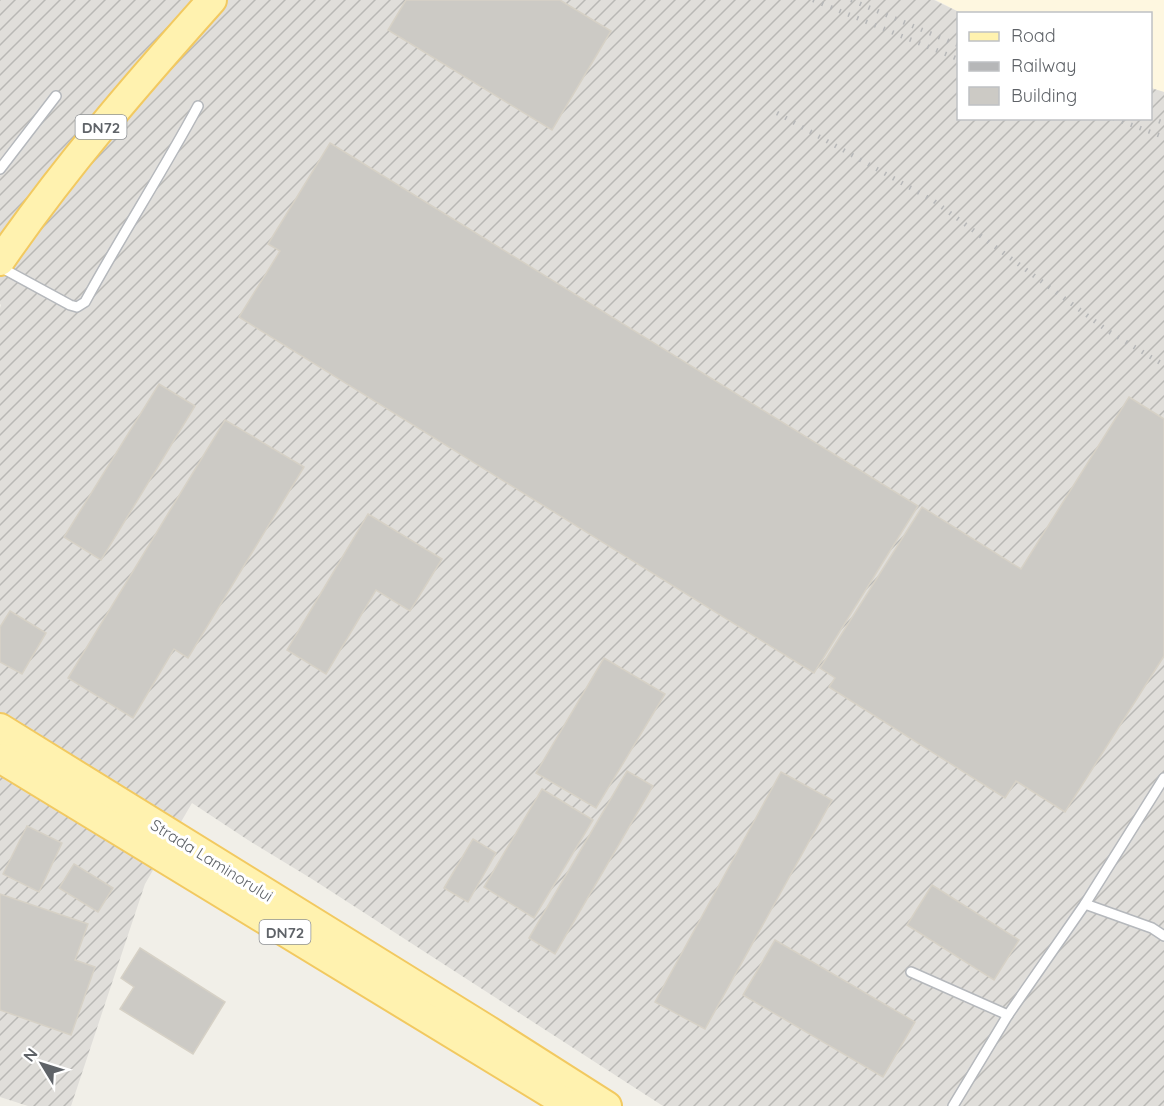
<svg xmlns="http://www.w3.org/2000/svg" width="1164" height="1106" font-family="Quicksand,sans-serif">
<style>
.commercial{fill:#fef7e0}
.industrial{fill:url(#industrial-furrows)}
.building{fill:#cccac5;stroke:#d6d1c6;stroke-width:1.5}
.lines{fill:none;stroke-linecap:round;stroke-linejoin:round}
.service-casing{stroke:#b5b8bc;stroke-width:12}
.primary-casing{stroke:#f2c960;stroke-width:32}
.service{stroke:#fff;stroke-width:9}
.primary{stroke:#fff2af;stroke-width:28}
.rail{stroke:#b6b7b8;stroke-width:4.5;stroke-dasharray:1.5 8;stroke-linecap:butt}
.labels{text-anchor:middle;dominant-baseline:central;stroke-width:6;stroke-linejoin:round;paint-order:stroke}
.shield{fill:#fff;stroke:#8f9295;stroke-width:1.5}
.shield-label{font-size:15px;font-weight:bold;fill:#5f6368}
.street-label{font-size:16px;fill:#5f6368;stroke:#fff}
</style>
<defs>
<pattern id="industrial-furrows" width="10" height="10" patternUnits="userSpaceOnUse" patternTransform="scale(1.5)"><rect width="10" height="10" fill="#e0deda"/><path d="M-1 1l2-2M0 10L10 0M9 11l2-2" fill="none" stroke="#b9b8b5"/></pattern>
</defs>
<rect width="100%" height="100%" fill="#f1efe8"/>
<!-- commercial -->
<path class="commercial" d="M936,0H1164V92L1151,88L1150,14L961,13Z"/>
<!-- industrial -->
<path class="industrial" d="M0,0H934L961,13L958,14V118H1150L1151,88L1164,92V1106H663L312,879L248,840L192,803L145,884L71,1106H28L0,1097V308L1,305L0,304Z"/>
<!-- building -->
<g class="building">
<path d="M406,0H560L611,31L552,130L388,30Z"/>
<path d="M330,143L918,506L814,673L239,317L280,251L268,244Z"/>
<path d="M159,384L195,406L101,560L64,537Z"/>
<path d="M1129,397L1164,419V656L1065,812L1016,781L1005,798L829,687L835,678L820,668L922,507L1021,569Z"/>
<path d="M225,420L304,467L188,658L174,649L133,718L68,678Z"/>
<path d="M368,514L442,559L410,611L376,590L326,674L287,650Z"/>
<path d="M10,611L46,633L22,674L0,662V627Z"/>
<path d="M604,658L665,694L596,808L536,773Z"/>
<path d="M627,771L653,786L555,954L529,938Z"/>
<path d="M781,772L832,800L705,1029L655,1002Z"/>
<path d="M542,789L593,820L534,918L484,887Z"/>
<path d="M27,826L62,843L39,892L3,874Z"/>
<path d="M473,839L496,853L468,902L444,888Z"/>
<path d="M74,864L113,888L98,912L59,888Z"/>
<path d="M932,885L1019,940L994,980L907,925Z"/>
<path d="M0,894L88,924L75,960L95,967L71,1035L0,1010Z"/>
<path d="M775,940L915,1022L883,1077L743,995Z"/>
<path d="M140,948L225,1002L193,1054L120,1009L134,987L121,978Z"/>
</g>
<g class="lines">
<defs>
<g id="service">
<path d="M0,169L56,96"/>
<path d="M0,267L70,305L77,307L85,302C121,236 162,173 198,106"/>
<path d="M1085,904L1152,928L1164,936"/>
<path d="M911,972L1008,1015"/>
<path d="M953,1106L1008,1015L1085,904L1164,778"/>
</g>
<g id="primary">
<path d="M0,261C64,168 137,84 212,0"/>
<path d="M0,728L486,1029L607,1106"/>
<path d="M0,758L571,1106"/>
</g>
</defs>
<!-- service casing -->
<use href="#service" class="service-casing"/>
<!-- primary casing -->
<use href="#primary" class="primary-casing"/>
<!-- service -->
<use href="#service" class="service"/>
<!-- primary -->
<use href="#primary" class="primary"/>
<!-- rail -->
<g class="rail">
<path d="M813,0L958,59"/>
<path d="M851,0L958,45"/>
<path d="M777,113L934,201L1108,331L1164,365"/>
<path d="M1113,118L1164,137"/>
<path d="M1150,118L1164,123"/>
</g>
</g>
<g class="labels">
<!-- shield labels -->
<g class="shield">
<rect x="75.5" y="115" width="51" height="24" rx="4.5"/>
<rect x="259.5" y="920" width="51" height="24" rx="4.5"/>
</g>
<g class="shield-label">
<text x="101" y="127">DN72</text>
<text x="285" y="932">DN72</text>
</g>
<!-- street labels -->
<g class="street-label">
<text transform="translate(212 860) rotate(32)">Strada Laminorului</text>
</g>
</g>
<!-- legend -->
<rect x="957" y="12" width="195" height="108" fill="#ffffff" stroke="#bfc1c3" stroke-width="1.5"/>
<rect x="969" y="32" width="30" height="9" fill="#fff2af" stroke="#bfc1c3" stroke-width="1.5"/>
<text x="1011" y="42" font-size="18" fill="#5f6368">Road</text>
<rect x="969" y="62" width="30" height="9" fill="#b6b7b8" stroke="#bfc1c3" stroke-width="1.5"/>
<text x="1011" y="72" font-size="18" fill="#5f6368">Railway</text>
<rect x="969" y="87" width="30" height="18" fill="#cccac5" stroke="#bfc1c3" stroke-width="1.5"/>
<text x="1011" y="102" font-size="18" fill="#5f6368">Building</text>
<!-- north arrow -->
<g transform="translate(42 1064) rotate(308)" stroke="#ffffff" stroke-width="4.5" paint-order="stroke">
<path d="M0-4.5L10 22L0 15L-10 22Z" fill="#5f6368"/>
<text y="-9" font-size="16" font-weight="bold" text-anchor="middle" fill="#5f6368">N</text>
</g>
</svg>
